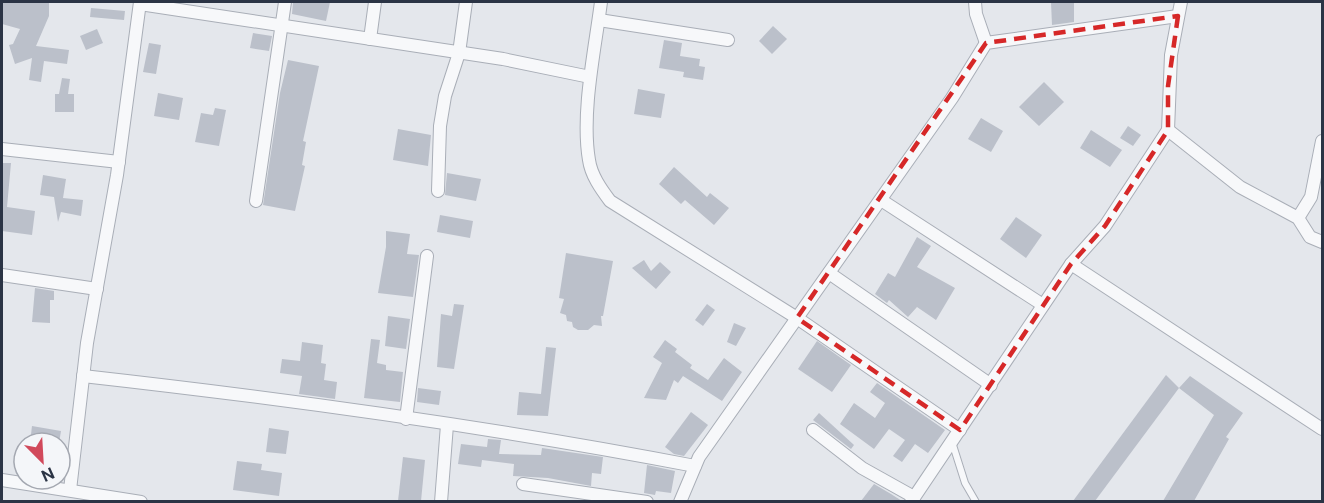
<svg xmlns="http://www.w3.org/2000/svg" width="1324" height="503" font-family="'Public Sans',sans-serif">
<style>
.building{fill:#bbc0ca}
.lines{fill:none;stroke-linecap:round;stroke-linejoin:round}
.lane-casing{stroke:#a9aeb7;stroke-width:8}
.street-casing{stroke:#a9aeb7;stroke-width:14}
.lane{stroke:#f7f8fa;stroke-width:6}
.street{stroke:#f7f8fa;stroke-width:12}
.marked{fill:none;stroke:#d62828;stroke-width:4.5;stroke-dasharray:12 8;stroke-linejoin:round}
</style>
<rect width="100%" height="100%" fill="#e4e7ec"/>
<!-- building -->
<g class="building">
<path d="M2,2H49V16L36,46L69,50L67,64L44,61L41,82L29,80L32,58L15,64L9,45L13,44L20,29L2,24Z"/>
<path d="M293,2H330L326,21L292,14Z"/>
<path d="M1051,2H1074V22L1052,25Z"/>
<path d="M91,8L125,11L124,20L90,17Z"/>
<path d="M773,26L787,39L772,54L759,41Z"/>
<path d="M97,29L103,43L86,50L80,36Z"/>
<path d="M253,33L272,36L269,51L250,48Z"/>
<path d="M664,40L682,43L680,56L700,59L699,66L705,67L703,80L683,77L684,72L659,68Z"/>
<path d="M149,43L161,45L156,74L143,72Z"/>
<path d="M288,60L319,66L303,141L306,142L302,165L305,166L295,211L263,205L280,93Z"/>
<path d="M62,78L70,79L68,94H74V112H55V94H59Z"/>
<path d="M1044,82L1064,102L1039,126L1019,107Z"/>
<path d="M638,89L665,94L661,118L634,114Z"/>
<path d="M158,93L183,98L179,120L154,116Z"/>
<path d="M215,108L226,110L219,146L195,142L201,113L213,115Z"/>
<path d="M981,118L1003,131L991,152L968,139Z"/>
<path d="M1128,126L1141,135L1133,146L1120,138Z"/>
<path d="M398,129L431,135L428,166L393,160Z"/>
<path d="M1091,130L1122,150L1110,167L1080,148Z"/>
<path d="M2,163H11L7,207L35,211L32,235L2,231Z"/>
<path d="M674,167L707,197L710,193L729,208L714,225L685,200L681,204L659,184Z"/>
<path d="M447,173L481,179L476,201L445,195Z"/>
<path d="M43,175L66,179L63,198L83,200L81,216L61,212L58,222L54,197L40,195Z"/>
<path d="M440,215L473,221L470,238L437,232Z"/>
<path d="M1016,217L1042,235L1026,258L1000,239Z"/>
<path d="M386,231L410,234L407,254L419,255L413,297L378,293L386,247Z"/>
<path d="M917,237L931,246L917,267L955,288L936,320L917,307L908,317L889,300L887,303L875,294L888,273L895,277Z"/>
<path d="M566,253L613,261L603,316H601L602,326L594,325L588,330H578L573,327L572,322L567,321L566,315L560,313L564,299L559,298Z"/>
<path d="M644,260L651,271L660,262L671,272L656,289L632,268Z"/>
<path d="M35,288L54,291V300H50V323L32,322Z"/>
<path d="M454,304L464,305L454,369L437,367L441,314L452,316Z"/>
<path d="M707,304L715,310L703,326L695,320Z"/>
<path d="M388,316L410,319L406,349L385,346Z"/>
<path d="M734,323L746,328L736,346L727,342Z"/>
<path d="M371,339L380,340L377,363L386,365V370L403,372L400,402L364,398Z"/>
<path d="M665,340L677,349L675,352L692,365L690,368L708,380L724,358L742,372L722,401L683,376L678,383L674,380L666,400L644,398L662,363L653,357Z"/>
<path d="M817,341L851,365L832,392L798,369Z"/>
<path d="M302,342L323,345L321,363L326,364L324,380L337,382L335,399L299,394L302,376L280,373L282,359L300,361Z"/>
<path d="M546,347L556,348L548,416L517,415L519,392L541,394Z"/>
<path d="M1166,375L1179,388L1095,501H1073Z"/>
<path d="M1190,376L1243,413L1226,437L1229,439L1194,501H1163L1214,415L1179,388Z"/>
<path d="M877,383L945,430L928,453L915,444L902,462L893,456L905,440L889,429L874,449L840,424L854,403L875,418L885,403L870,392Z"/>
<path d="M418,388L441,391L439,405L417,402Z"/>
<path d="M691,412L708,425L684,456L674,454L665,447Z"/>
<path d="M819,413L854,445L851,449L813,420Z"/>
<path d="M32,426L61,431L59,443H30Z"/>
<path d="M269,428L289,431L286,454L266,452Z"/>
<path d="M488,439L501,440L499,454L541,455L542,448L603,457L601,474L592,473L591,486L548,478L513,476L514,464L482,460L481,467L458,464L461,444L487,447Z"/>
<path d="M403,457L425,460L421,501H398Z"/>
<path d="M237,461L262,464L261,470L282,473L279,496L233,490Z"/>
<path d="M647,465L675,471L671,493L656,491L655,495L644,493Z"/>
<path d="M874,484L891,494L902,501H861Z"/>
</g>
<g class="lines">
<defs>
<path id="lane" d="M952,442L965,483L976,502"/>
<g id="street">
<path d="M601,2C595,49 581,113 589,160C591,175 601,189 610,201L797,318L960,430"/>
<path d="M975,2L976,14L986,43"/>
<path d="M140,4L503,59L590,77"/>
<path d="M599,20L728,40"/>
<path d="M370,39L375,2"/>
<path d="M1168,130L1240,187L1298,218L1310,237L1322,242"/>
<path d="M2,149L119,162"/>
<path d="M438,191L440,126L445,96L459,53L466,2"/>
<path d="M881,200L1043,305"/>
<path d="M256,201L285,2"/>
<path d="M1298,218L1311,197L1322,141"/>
<path d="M1071,264L1322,429"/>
<path d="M829,273L991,385"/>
<path d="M2,275L97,289"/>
<path d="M83,376C288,399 493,427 695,466"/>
<path d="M406,419L427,256"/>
<path d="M813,430L862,468L914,497"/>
<path d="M2,480L141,502"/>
<path d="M523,484L647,502"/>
<path d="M70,490L87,343L117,175L140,2"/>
<path d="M441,502L447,425"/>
<path d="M680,502L699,457L952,98L986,43L1178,16"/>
<path d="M911,502L1071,264L1105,226L1168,130L1171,55L1181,2"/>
</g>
</defs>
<!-- lane casing -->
<use href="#lane" class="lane-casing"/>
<!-- street casing -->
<use href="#street" class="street-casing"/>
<!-- lane -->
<use href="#lane" class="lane"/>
<!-- street -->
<use href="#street" class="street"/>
</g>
<!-- marked area -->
<path class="marked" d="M1178,16L1168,86V130L1105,226L1071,264L960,430L797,318L986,43Z"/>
<!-- border -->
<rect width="1324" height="503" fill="none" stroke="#2b3445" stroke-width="6"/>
<!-- north arrow -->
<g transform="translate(42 461) rotate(156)"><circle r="28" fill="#f4f6f9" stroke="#a4a8b1" stroke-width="1.5"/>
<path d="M0-4.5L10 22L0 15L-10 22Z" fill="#d1495b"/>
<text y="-9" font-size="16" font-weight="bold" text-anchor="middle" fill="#2b3445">N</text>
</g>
</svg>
